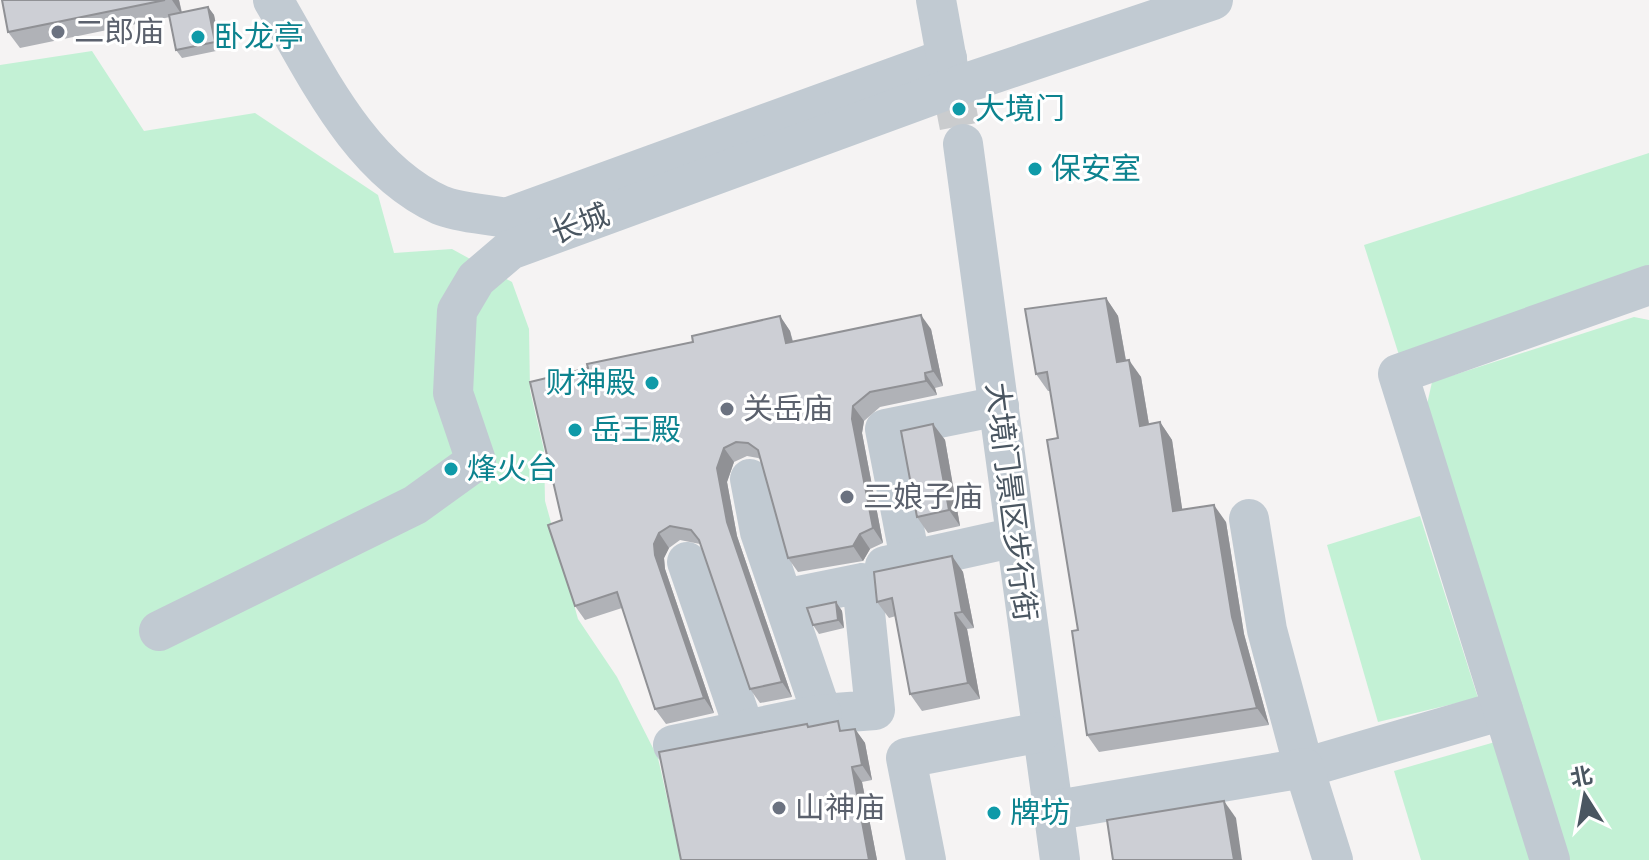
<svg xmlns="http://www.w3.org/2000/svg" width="1649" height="860" font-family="Karla,'Noto Sans SC',sans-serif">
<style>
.green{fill:#c3f1d5}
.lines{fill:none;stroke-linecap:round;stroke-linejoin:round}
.street-tunnel{stroke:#caccce;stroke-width:40;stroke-dasharray:40 20;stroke-linecap:butt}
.street{stroke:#c1cad2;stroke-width:40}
.wall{fill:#b0b2b7}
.shaded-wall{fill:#909195}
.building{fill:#cdcfd5;stroke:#909195;stroke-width:2}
.worship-dot{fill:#6b7280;stroke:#fff;stroke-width:3}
.culture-dot{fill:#0f9aa8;stroke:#fff;stroke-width:3}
.labels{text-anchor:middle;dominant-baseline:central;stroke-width:6;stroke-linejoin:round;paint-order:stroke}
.worship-label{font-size:30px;fill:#5b616d;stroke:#fff;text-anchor:start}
.culture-label{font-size:30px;fill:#0d838f;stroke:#fff;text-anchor:start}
.street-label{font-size:30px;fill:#4a5661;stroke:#fff}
</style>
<rect width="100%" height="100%" fill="#f5f3f3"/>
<!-- green -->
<g class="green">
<path d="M92,51L144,131L255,113L378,195L394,253L452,249L512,282L529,329L530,390L544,450L545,501L578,619L617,677L658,758L681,860H0V65Z"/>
<path d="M1649,153V269L1399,355L1364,245Z"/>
<path d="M1634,317L1649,320V860H1569L1426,409L1432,382Z"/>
<path d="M1420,516L1478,698L1378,722L1327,545Z"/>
<path d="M1495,742L1530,860H1421L1394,771Z"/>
</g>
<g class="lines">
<!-- street-tunnel -->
<path class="street-tunnel" d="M952,87L963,144"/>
<!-- street -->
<g class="street">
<path d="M273,0C316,73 359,168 440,205C459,213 486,214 506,218L947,58"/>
<path d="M936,0L951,83"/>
<path d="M963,144L1060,860"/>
<path d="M750,479L760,532L822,714L875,710L862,583L783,599"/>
<path d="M1249,519L1267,630L1304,768L1503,710"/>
<path d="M910,559L885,429L999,406"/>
<path d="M687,562L745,731"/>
<path d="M885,566L1016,537"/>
<path d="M159,631L415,505L476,461L453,393L457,311L476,279L510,250L963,84L1213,0"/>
<path d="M673,745L822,714"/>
<path d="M1051,811L1304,768L1333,860"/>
<path d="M926,860L906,758L1041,732"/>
<path d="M1550,860L1398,374L1649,285"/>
</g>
</g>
<!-- wall -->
<g class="wall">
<path d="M2,0H179L182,12L208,7L214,15L221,50L182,58L176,50L170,17L20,48L8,32Z"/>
<path d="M1106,298L1118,316L1126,360L1141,377L1149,424L1160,422L1172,440L1182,509L1226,522L1244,634L1269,725L1099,752L1087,735L1078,630L1058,438L1050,391H1048L1036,374Z"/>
<path d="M780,316L790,331L793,341L931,329L943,386L935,388L937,395L880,407L864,421L862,433L883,543L870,549L863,561L798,572L788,558L760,459L758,458L747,456L734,462L727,482L737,536L792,697L760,703L750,689L700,544L680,540L669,548L664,558L665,569L714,713L666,724L655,709L622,608L585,620L575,606L562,520L588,368L693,342Z"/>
<path d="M933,424L945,440L960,526L928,533L917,517Z"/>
<path d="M952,556L963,572L974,628L967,629L980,699L922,711L910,694L896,616L889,618L877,602Z"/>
<path d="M836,602L842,611L844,628L819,634L813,625Z"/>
<path d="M810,727L845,731L855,729L865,743L872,780L862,782L877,860H681Z"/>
</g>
<!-- shaded-wall -->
<g class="shaded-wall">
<path d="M172,0H179L182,15Z"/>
<path d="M208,7L214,15L221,50L215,42Z"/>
<path d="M1106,298L1118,316L1129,379L1117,362Z"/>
<path d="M921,315L931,329L943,386L933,371Z"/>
<path d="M780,316L790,331L796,357L786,343Z"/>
<path d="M1129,360L1141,377L1152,443L1140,426Z"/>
<path d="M925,373L935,388L937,395L926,381Z"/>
<path d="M853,406L864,421L862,433L883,543L873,528L852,419Z"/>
<path d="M1160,422L1172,440L1185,528L1173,511Z"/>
<path d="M933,424L945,440L960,526L949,510Z"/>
<path d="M724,448L734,462L727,482L737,536L792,697L782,682L727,522L717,468Z"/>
<path d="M1214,505L1226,522L1244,634L1269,725L1257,708L1232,617Z"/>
<path d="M659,533L669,548L664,558L665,569L714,713L704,698L655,555L654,544Z"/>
<path d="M860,534L870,549L863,561L853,546Z"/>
<path d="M952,556L963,572L974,628L962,612Z"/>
<path d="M836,602L842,611L844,628L838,620Z"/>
<path d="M955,613L967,629L980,699L968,683Z"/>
<path d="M855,729L865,743L872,780L862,765Z"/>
<path d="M852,767L862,782L877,860H869Z"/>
<path d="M1224,801L1236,818L1242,860H1234Z"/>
</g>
<!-- building -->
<g class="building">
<path d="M2,0H165L8,32Z"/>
<path d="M208,7L215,42L176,50L169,15Z"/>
<path d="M1106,298L1117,362L1129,360L1140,426L1160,422L1173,511L1214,505L1232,617L1257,708L1087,735L1072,631L1078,630L1047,440L1058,438L1047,372L1036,374L1025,309Z"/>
<path d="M921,315L933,371L925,373L926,381L870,392L853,406L852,419L873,528L860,534L853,546L788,558L758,450L748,443L736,442L724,448L717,468L727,522L782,682L750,689L699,540L691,530L670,526L659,533L654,544L655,555L704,698L655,709L617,592L575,606L548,525L562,520L530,382L588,368L587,364L693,342L692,336L780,316L786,343Z"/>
<path d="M933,424L949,510L917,517L901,431Z"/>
<path d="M952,556L962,612L955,613L968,683L910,694L892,598L877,602L874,572Z"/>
<path d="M836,602L838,620L813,625L807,608Z"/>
<path d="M838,721L840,731L855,729L862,765L852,767L869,860H681L659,752L807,724L808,727Z"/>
<path d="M1224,801L1234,860H1113L1107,820Z"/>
</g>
<!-- markers -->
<g class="worship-dot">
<circle cx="58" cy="32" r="8"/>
<circle cx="727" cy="409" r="8"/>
<circle cx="847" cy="497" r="8"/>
<circle cx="779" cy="808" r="8"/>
</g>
<g class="culture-dot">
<circle cx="198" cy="37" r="8"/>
<circle cx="959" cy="109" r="8"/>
<circle cx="1035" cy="169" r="8"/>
<circle cx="652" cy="383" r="8"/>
<circle cx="575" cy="430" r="8"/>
<circle cx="451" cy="469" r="8"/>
<circle cx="994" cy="813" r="8"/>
</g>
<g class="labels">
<!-- worship labels -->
<g class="worship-label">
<text x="74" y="32">二郎庙</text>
<text x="743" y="409">关岳庙</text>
<text x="863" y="497">三娘子庙</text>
<text x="795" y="808">山神庙</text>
</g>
<!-- culture labels -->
<g class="culture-label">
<text x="214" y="37">卧龙亭</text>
<text x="975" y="109">大境门</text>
<text x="1051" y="169">保安室</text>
<text x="636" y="383" text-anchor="end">财神殿</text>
<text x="591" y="430">岳王殿</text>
<text x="467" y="469">烽火台</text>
<text x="1010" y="813">牌坊</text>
</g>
<!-- street labels -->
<g class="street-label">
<text transform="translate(580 224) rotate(-21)">长城</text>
<text transform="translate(1011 502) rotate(83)">大境门景区步行街</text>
</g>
</g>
<!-- north arrow -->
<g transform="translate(1585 796) rotate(349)" stroke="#ffffff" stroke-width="6" paint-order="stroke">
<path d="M0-6L14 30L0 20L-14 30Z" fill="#4a5661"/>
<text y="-12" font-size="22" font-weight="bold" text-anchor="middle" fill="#4a5661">北</text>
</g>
</svg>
